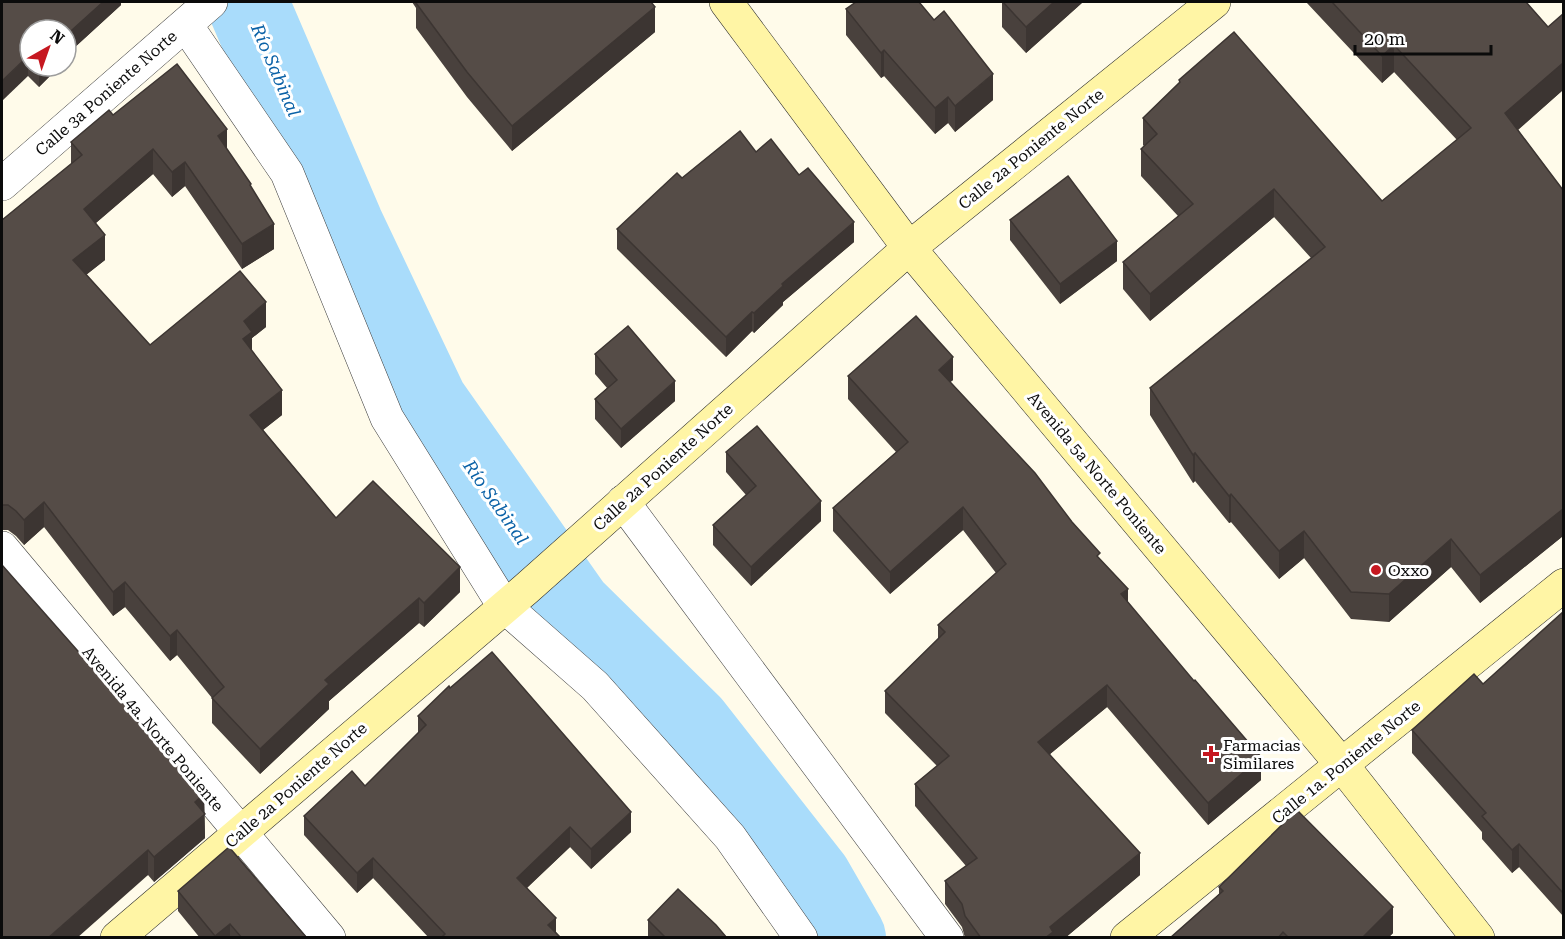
<svg xmlns="http://www.w3.org/2000/svg" width="1565" height="939" font-family="'Roboto Serif',serif">
<style>
.lines{fill:none;stroke-linecap:round;stroke-linejoin:round}
.river{stroke:#a9dcfb;stroke-width:82}
.street-casing{stroke:#3e3e3e;stroke-width:34}
.secondary-casing{stroke:#2d2d2d;stroke-width:34}
.street{stroke:#fff;stroke-width:33}
.secondary{stroke:#fff5a5;stroke-width:33}
.wall{fill:#49413d}
.shaded-wall{fill:#3c3532}
.building{fill:#554c47;stroke:#3c3532;stroke-width:1.5}
.poi-dot{fill:#c61820;stroke:#fff;stroke-width:2}
.labels{text-anchor:middle;dominant-baseline:central;stroke-width:6;stroke-linejoin:round;paint-order:stroke}
.street-label{font-size:16px;fill:#0b0b0b;stroke:#fff}
.poi-label{font-size:16px;fill:#0b0b0b;stroke:#fff;text-anchor:start}
.water-label{font-size:18px;font-style:italic;fill:#0b62a7;stroke:#fff}
</style>
<rect width="100%" height="100%" fill="#fffbea"/>
<g class="lines">
<!-- river -->
<path class="river" d="M247,2L343,226L427,403L572,609L691,726L811,879L845,938"/>
<defs>
<g id="street">
<path d="M186,25L287,173L387,418L504,606L595,686L730,837L801,938"/>
<path d="M2,184L211,2"/>
<path d="M623,502L947,938"/>
<path d="M2,548L329,938"/>
</g>
<g id="secondary">
<path d="M726,2L909,248L1342,765L1478,938"/>
<path d="M117,938L526,589L909,248L1214,2"/>
<path d="M1127,938L1564,585"/>
</g>
</defs>
<!-- street casing -->
<use href="#street" class="street-casing"/>
<!-- secondary casing -->
<use href="#secondary" class="secondary-casing"/>
<!-- street -->
<use href="#street" class="street"/>
<!-- secondary -->
<use href="#secondary" class="secondary"/>
</g>
<!-- wall -->
<g class="wall">
<path d="M2,2H121V5L74,48V52L30,30V66H60L39,87L28,76Z"/>
<path d="M412,2H651L655,32L512,151L467,97L416,28V8Z"/>
<path d="M1002,2H1083L1026,53L1002,27Z"/>
<path d="M1306,2H1526L1548,27L1563,14V90L1518,130L1563,190V536L1480,603L1451,567L1389,622L1351,619L1304,558L1279,579L1231,522L1229,523L1195,481L1193,483L1150,415V388L1311,258L1274,217L1150,321L1123,289V262L1178,216L1141,176V149L1144,146L1143,145V118L1179,83V80L1382,201L1457,140L1394,72L1382,83Z"/>
<path d="M846,9L993,100L955,132L948,123L935,134L884,76L881,78L846,35Z"/>
<path d="M113,115L227,150L251,187L274,249L242,269L185,186L172,197L153,174L96,223L105,260L86,275L150,345L266,327L252,338V352L282,415L263,430L336,518L460,592L424,627L419,623L329,701V709L260,774L212,723V698L177,655L170,661L125,607L113,616L44,527L24,545L16,536L8,530H2V220L71,164V142Z"/>
<path d="M756,152L799,175L854,242L783,302V305L754,333L752,331L726,357L617,249V229L682,178Z"/>
<path d="M1010,220L1117,261L1060,304L1010,240Z"/>
<path d="M595,354L675,401L621,448L595,419V399L607,388L595,374Z"/>
<path d="M848,376L953,380L950,382L1100,560L1128,602L1261,780L1208,825L1107,707L1050,754L1140,875L1065,938H965L962,927L945,904V881L966,866L915,806V784L937,766L885,713V691L938,639V625L996,573L963,530L890,594L833,531V508L896,452L848,399Z"/>
<path d="M726,452L821,521L751,586L713,545V525L746,495L726,472Z"/>
<path d="M1563,612V916L1519,867L1512,873L1482,839V832L1412,753V730L1483,684Z"/>
<path d="M418,716L631,832L591,869L570,847L527,888L556,932L561,938H429L373,878L357,893L304,835V816L365,786L418,734Z"/>
<path d="M204,794L205,838L154,882L148,875L2,938Z"/>
<path d="M1219,887L1393,933L1388,938H1170L1219,894Z"/>
<path d="M178,891L307,938H200L178,911Z"/>
<path d="M648,920L727,938H648Z"/>
</g>
<!-- shaded-wall -->
<g class="shaded-wall">
<path d="M103,2H121V5L74,48V52L66,60V40L72,30Z"/>
<path d="M1054,2H1083L1026,53V27Z"/>
<path d="M655,7V32L512,151V126Z"/>
<path d="M1394,45V72L1382,83V56Z"/>
<path d="M884,50V76L881,78V53Z"/>
<path d="M28,56V76L2,101V81Z"/>
<path d="M1563,63V90L1505,141V113Z"/>
<path d="M40,66H60L39,87V67Z"/>
<path d="M993,74V100L955,132V106Z"/>
<path d="M948,97V123L935,134V108Z"/>
<path d="M227,129V153L218,136Z"/>
<path d="M153,149V174L84,233V209Z"/>
<path d="M185,162V186L172,197V172Z"/>
<path d="M1274,189V217L1150,321V294Z"/>
<path d="M854,222V242L783,302V305L754,333V313L782,284Z"/>
<path d="M274,224V249L242,269V244Z"/>
<path d="M105,235V260L73,285V260Z"/>
<path d="M1117,241V261L1060,304V284Z"/>
<path d="M266,302V327L252,338V357L243,364L244,321Z"/>
<path d="M752,312V331L726,357V337Z"/>
<path d="M953,357V380L939,392V370Z"/>
<path d="M675,381V401L621,448V429Z"/>
<path d="M282,390V415L250,440V415Z"/>
<path d="M1195,453V481L1193,483V455Z"/>
<path d="M1231,494V522L1229,523V496Z"/>
<path d="M821,501V521L751,586V567Z"/>
<path d="M44,502V527L24,545V520Z"/>
<path d="M963,507V530L890,594V572Z"/>
<path d="M1563,509V536L1480,603V575Z"/>
<path d="M1304,531V558L1279,579V551Z"/>
<path d="M1451,539V567L1389,622V594Z"/>
<path d="M460,567V592L424,627V603Z"/>
<path d="M125,582V607L113,616V592Z"/>
<path d="M1128,589V611L1121,594Z"/>
<path d="M419,598V623L329,701V709L260,774V749L325,680Z"/>
<path d="M177,630V655L170,661V636Z"/>
<path d="M1107,685V707L1038,764V742Z"/>
<path d="M1261,757V780L1208,825V803Z"/>
<path d="M204,794L205,838L154,882V857L195,802Z"/>
<path d="M631,812V832L591,869V849Z"/>
<path d="M570,827V847L517,897V878Z"/>
<path d="M1519,844V867L1512,873V850Z"/>
<path d="M148,850V875L77,938H48Z"/>
<path d="M1140,853V875L1065,938H1045L1050,927Z"/>
<path d="M373,858V878L357,893V873Z"/>
<path d="M1393,907V933L1388,938H1362Z"/>
<path d="M556,918V937L548,925Z"/>
<path d="M230,924V938H215V936Z"/>
</g>
<!-- building -->
<g class="building">
<path d="M2,2H103L72,30L74,32L66,40V30H30V58L28,56L2,81Z"/>
<path d="M417,2H651L655,7L512,126L467,72L416,3Z"/>
<path d="M856,2H919L934,20L944,11L993,74L955,106L948,97L935,108L884,50L881,53L846,9Z"/>
<path d="M1003,2H1054L1026,27Z"/>
<path d="M1332,2H1526L1548,27L1563,14V63L1505,113L1563,190V509L1480,575L1451,539L1389,594L1351,592L1304,531L1279,551L1231,494L1229,496L1195,453L1193,455L1150,388L1325,247L1274,189L1150,294L1123,262L1193,204L1141,149L1157,134L1143,118L1180,82L1179,80L1234,32L1382,201L1471,128L1394,45L1382,56Z"/>
<path d="M177,64L227,129L218,136L251,184L250,185L274,224L242,244L185,162L172,172L153,149L84,209L105,235L73,260L150,345L240,271L266,302L244,321L252,332L243,339L282,390L250,415L336,518L373,481L460,567L424,603L419,598L325,680L329,684L260,749L212,698L224,687L177,630L170,636L125,582L113,592L44,502L24,520L16,511L8,505H2V220L82,155L71,142L109,110L113,115Z"/>
<path d="M740,131L756,152L771,139L799,175L808,168L854,222L782,284L783,286L754,313L752,312L726,337L617,229L677,173L682,178Z"/>
<path d="M1068,176L1117,241L1060,284L1010,220Z"/>
<path d="M916,316L953,357L939,370L1035,473L1072,522L1100,553L1097,556L1128,589L1121,594L1194,681L1195,680L1261,757L1208,803L1107,685L1038,742L1140,853L1050,927L1053,932L1045,938H981L965,916L962,904L945,881L977,858L915,784L949,756L885,691L945,632L938,625L1006,564L963,507L890,572L833,508L908,442L848,376Z"/>
<path d="M628,326L675,381L621,429L595,399L617,380L595,354Z"/>
<path d="M757,426L821,501L751,567L713,525L756,486L726,452Z"/>
<path d="M2,565L204,794L195,802L205,814L154,857L148,850L48,938H2Z"/>
<path d="M1563,612V893L1519,844L1512,850L1482,816L1486,813L1412,730L1474,674L1483,684Z"/>
<path d="M492,652L631,812L591,849L570,827L517,878L556,918L548,925L561,938H441L445,934L373,858L357,873L304,816L352,771L365,786L426,725L418,716L449,686L450,688Z"/>
<path d="M1297,810L1393,907L1362,938H1289L1283,932L1278,938H1170L1223,891L1219,887Z"/>
<path d="M229,847L307,938H242L230,924L215,936L178,891Z"/>
<path d="M678,889L716,925L727,938H666L648,920Z"/>
</g>
<!-- markers -->
<g class="poi-dot">
<circle cx="1376" cy="570" r="6"/>
<path d="M1208 745h6v6h6v6h-6v6h-6v-6h-6v-6h6z"/>
</g>
<g class="labels">
<!-- street labels -->
<g class="street-label">
<text transform="translate(106 93) rotate(-41)">Calle 3a Poniente Norte</text>
<text transform="translate(1031 149) rotate(-39)">Calle 2a Poniente Norte</text>
<text transform="translate(663 467) rotate(-42)">Calle 2a Poniente Norte</text>
<text transform="translate(1097 473) rotate(50)">Avenida 5a Norte Poniente</text>
<text transform="translate(153 729) rotate(50)">Avenida 4a. Norte Poniente</text>
<text transform="translate(1346 762) rotate(-39)">Calle 1a. Poniente Norte</text>
<text transform="translate(296 785) rotate(-41)">Calle 2a Poniente Norte</text>
</g>
<!-- poi labels -->
<g class="poi-label">
<text x="1388" y="570">Oxxo</text>
<text x="1223" y="745">Farmacias<tspan x="1223" dy="18">Similares</tspan></text>
</g>
<!-- water labels -->
<g class="water-label">
<text transform="translate(276 70) rotate(67)">Río Sabinal</text>
<text transform="translate(496 502) rotate(55)">Río Sabinal</text>
</g>
</g>
<!-- border -->
<rect width="1565" height="939" fill="none" stroke="#0b0b0b" stroke-width="6"/>
<!-- north arrow -->
<g transform="translate(48 48) rotate(40)"><circle r="28" fill="#ffffff" stroke="#9d9d9d" stroke-width="1.5"/>
<path d="M0-4.5L10 22L0 15L-10 22Z" fill="#c61820"/>
<text y="-9" font-size="16" font-weight="bold" text-anchor="middle" fill="#0b0b0b">N</text>
</g>
<!-- scale -->
<path d="M1355 45v9h136v-9" fill="none" stroke="#0b0b0b" stroke-width="3"/>
<text x="1364" y="45" font-size="18" fill="#0b0b0b" stroke="#ffffff" stroke-width="4.5" paint-order="stroke">20 m</text>
</svg>
